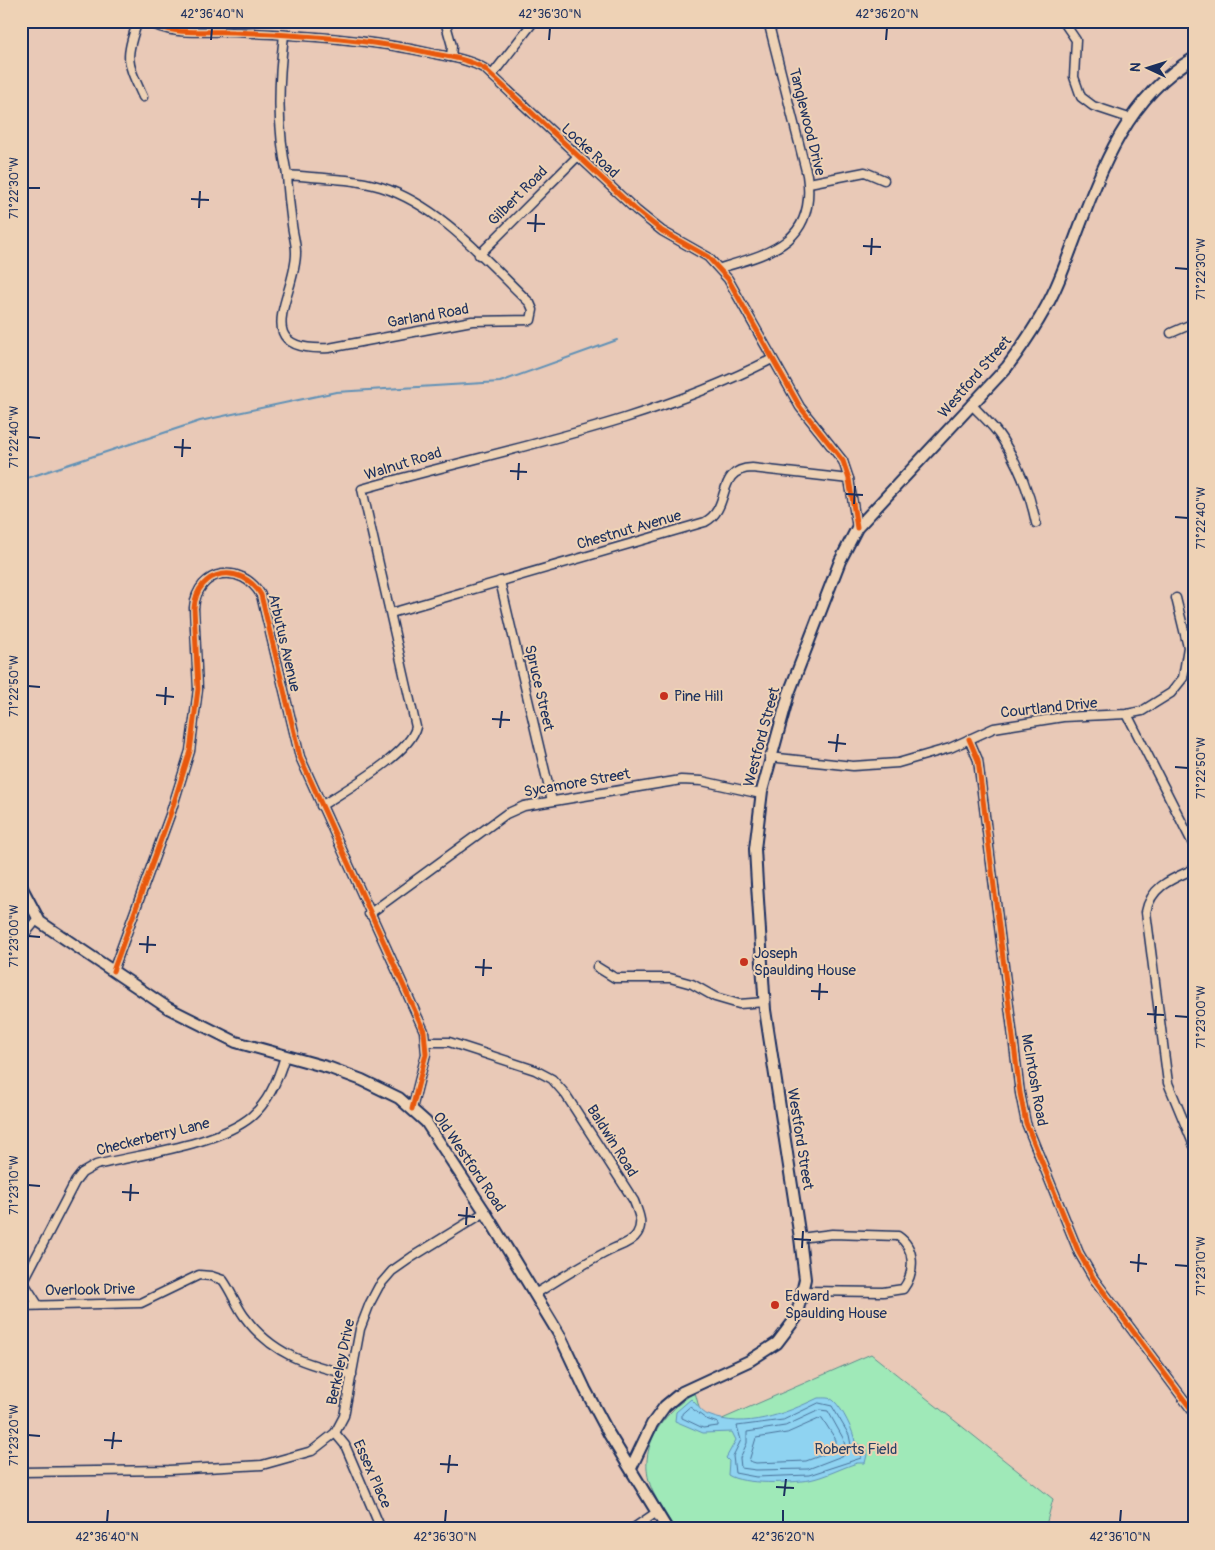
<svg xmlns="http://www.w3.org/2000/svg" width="1215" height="1550" font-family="Pangolin,sans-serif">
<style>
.green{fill:#9fe9b8;stroke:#5d8c8b}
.water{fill:#8fd3f1;stroke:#6191b6}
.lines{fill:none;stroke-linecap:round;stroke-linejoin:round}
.shore{stroke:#497199;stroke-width:1}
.stream{stroke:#6191b6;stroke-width:2}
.minor-casing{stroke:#1b2f5e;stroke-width:11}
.secondary-casing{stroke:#1b2f5e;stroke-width:14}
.minor{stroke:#eed2b5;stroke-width:8}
.secondary{stroke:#eed2b5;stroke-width:10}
.cycleway-casing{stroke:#eed2b5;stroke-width:8}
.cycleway{stroke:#e8590c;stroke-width:5}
.ticks{fill:none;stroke:#1b2f5e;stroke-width:2}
.poi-dot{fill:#c8321e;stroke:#eed2b5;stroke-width:2}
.labels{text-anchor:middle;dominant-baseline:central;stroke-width:4;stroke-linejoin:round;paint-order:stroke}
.street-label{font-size:15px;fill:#1b2f5e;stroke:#eed2b5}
.poi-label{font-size:15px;fill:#1b2f5e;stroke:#eed2b5;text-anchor:start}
.park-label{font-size:15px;fill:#284267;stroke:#eed2b5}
.neatline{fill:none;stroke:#1b2f5e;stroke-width:2}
.ticks-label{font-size:12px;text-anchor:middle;fill:#1b2f5e}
</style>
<rect width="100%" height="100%" fill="#e9c9b7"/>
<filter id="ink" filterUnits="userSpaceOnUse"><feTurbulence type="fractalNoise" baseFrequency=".02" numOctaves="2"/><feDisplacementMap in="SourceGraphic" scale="10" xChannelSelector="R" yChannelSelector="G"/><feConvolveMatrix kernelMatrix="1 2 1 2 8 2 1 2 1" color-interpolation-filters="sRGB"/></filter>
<g filter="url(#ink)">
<!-- green -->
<path class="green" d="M871,1354L1053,1499L1046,1525L1043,1529H675C668,1517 659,1505 653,1492C634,1450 662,1414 695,1392L704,1427Z"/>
<!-- water -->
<path class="water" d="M818,1398C824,1398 830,1397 834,1401C842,1408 854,1432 855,1442L866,1449L867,1455L865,1463H857C841,1468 825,1477 809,1480C791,1483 743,1485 728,1475L729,1461L726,1458L736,1440L732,1432L703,1433L675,1421L676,1412L691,1399C697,1404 701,1412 708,1415C746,1430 784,1414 818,1398Z"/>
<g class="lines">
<!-- shore -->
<g class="shore">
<path d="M819,1403L832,1406L849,1435L851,1445L862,1453L861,1458L809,1475L756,1477L735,1473L733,1456L741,1440L737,1426L783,1420Z"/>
<path d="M690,1407L706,1419L718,1423V1426L703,1428L682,1418V1414Z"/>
<path d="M820,1410L828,1411L843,1438L847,1454L808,1469L756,1470L741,1468L740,1458L747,1443V1432L785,1426Z"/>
<path d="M822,1418L836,1440V1450L806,1461L756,1463L749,1461L756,1438L787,1433Z"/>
</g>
<!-- stream -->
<path class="stream" d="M21,480L200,421L336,392L500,382L617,340"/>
<defs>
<g id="minor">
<path d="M138,21C124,59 127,62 143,97"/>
<path d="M148,21C171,37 208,30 234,32C301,35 369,39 435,54C452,57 470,60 485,69L636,210L662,231L708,257L728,279L800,407L843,461L849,479L857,528"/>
<path d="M445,21L452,46L451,57"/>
<path d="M1063,21L1076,40L1074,77L1081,97L1093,106L1129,118"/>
<path d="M284,35C278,85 277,126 287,175C318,178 351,178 381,187C441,206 486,261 530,303L533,310L531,320L472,321L329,348C246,352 297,294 296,252C296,243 293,234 292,225C290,209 288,192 287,175"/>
<path d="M492,75L534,21"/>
<path d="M809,183L865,172L884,180"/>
<path d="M479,255L577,157"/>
<path d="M720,268C771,253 817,242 807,175L768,21"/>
<path d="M1171,333L1194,323"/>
<path d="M971,404C981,415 994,426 1002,439C1018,464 1030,494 1036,523"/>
<path d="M500,581L552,801"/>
<path d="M391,613L705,522C732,508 715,469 752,468L849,479"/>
<path d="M1127,714L1194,846"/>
<path d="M969,739L978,760L1020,1093L1026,1123L1079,1253L1094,1279L1194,1413"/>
<path d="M769,757L853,766L898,763L950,748L994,728L1063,717L1127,714L1142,711L1171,693L1183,678L1188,647L1176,598"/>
<path d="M321,806C345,790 410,754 416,727L362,489C499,450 644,425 772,359"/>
<path d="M1194,869C1172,879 1151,886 1146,912L1168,1083L1194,1146"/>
<path d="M369,914L506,814L524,806L681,780L702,781L761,794"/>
<path d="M21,939L38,918"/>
<path d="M597,967L615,978H670L692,984L715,997L739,1004L765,1002"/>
<path d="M113,971L170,815L190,751L198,689L194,608C197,568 242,562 261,595L300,757L424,1031L426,1054L412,1109"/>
<path d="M426,1042H449L535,1070L552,1079L566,1095L634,1201C638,1212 644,1223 637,1234C633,1241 623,1245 615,1248C587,1261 561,1278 535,1294"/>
<path d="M800,1238L832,1234L898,1236C916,1248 915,1273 903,1289L883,1292L802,1291"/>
<path d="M24,1283L38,1305"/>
<path d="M21,1286L75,1182L82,1173L96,1165C140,1154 218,1145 252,1116C269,1101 279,1077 285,1056"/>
<path d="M21,1306L141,1303L199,1275L211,1276L223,1280C231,1291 236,1305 244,1316C272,1355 308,1365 352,1375"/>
<path d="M335,1433L345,1445L381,1529"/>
<path d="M21,1472L169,1470L262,1465L312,1451L335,1433L344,1416L360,1329L370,1303L379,1286L392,1271L412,1257L485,1212"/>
<path d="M632,1529L657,1512"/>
</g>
<g id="secondary">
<path d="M21,886L40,922L168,1008L236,1042L330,1068L362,1080L399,1098L426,1122L485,1212L560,1336L585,1389L609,1434L667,1529"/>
<path d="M631,1468L652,1424L665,1406L682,1392L749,1361L777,1343L796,1318L805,1279L800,1238L765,1010L757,884L755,849L762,791L789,693L840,561L857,528L1007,367C1027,340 1046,312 1059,280C1092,200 1114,104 1194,58"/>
</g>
</defs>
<!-- minor casing -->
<use href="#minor" class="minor-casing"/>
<!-- secondary casing -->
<use href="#secondary" class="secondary-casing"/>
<!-- minor -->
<use href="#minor" class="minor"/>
<!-- secondary -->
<use href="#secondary" class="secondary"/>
<defs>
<g id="cycleway">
<path d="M148,21C171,37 208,30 234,32C301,35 369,39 435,54C452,57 470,60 485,69L636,210L662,231L708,257L728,279L800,407L843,461L849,479L857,528"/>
<path d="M969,739L978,760L1020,1093L1026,1123L1079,1253L1094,1279L1194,1413"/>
<path d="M113,971L170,815L190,751L198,689L194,608C197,568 242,562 261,595L300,757L424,1031L426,1054L412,1109"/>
</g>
</defs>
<!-- cycleway casing -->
<use href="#cycleway" class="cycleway-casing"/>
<!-- cycleway -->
<use href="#cycleway" class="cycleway"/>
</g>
</g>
<!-- ticks -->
<path class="ticks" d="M211,40L212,28M549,40L550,28M886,40L887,28M28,188H40M191,199L209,200M199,208L200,191M527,223L545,224M535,232L536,214M863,246L881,247M871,255L872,238M1175,268L1188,269M28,437L40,438M174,447L191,448M182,457L183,439M510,471L527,472M518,480L519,463M846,494L863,495M854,504L855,486M1175,517L1188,518M28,686L40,687M156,695L174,697M165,705L166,687M492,719L510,720M500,728L502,711M828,742L846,744M836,752L838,734M1175,767L1188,768M28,936L40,937M139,944L156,945M147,953L148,936M475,967L492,968M483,976L484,959M811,991L828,992M819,1000L820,983M1147,1014L1164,1015M1175,1016L1188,1017M1155,1023L1156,1006M28,1185L40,1186M122,1192L139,1193M130,1201L131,1184M458,1215L475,1217M466,1225L467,1207M794,1239L811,1240M802,1248L803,1231M1130,1262L1147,1264M1175,1265L1188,1266M1138,1272L1139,1254M28,1435L40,1436M104,1440L122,1441M112,1449L114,1432M440,1464L458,1465M448,1473L450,1455M776,1487L794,1488M784,1496L786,1479M107,1522L108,1510M445,1522L446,1510M783,1522V1510M1120,1522L1121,1510"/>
<!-- markers -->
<g class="poi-dot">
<circle cx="664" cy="696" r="5"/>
<circle cx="744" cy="962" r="5"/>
<circle cx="775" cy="1305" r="5"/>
</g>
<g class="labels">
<!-- street labels -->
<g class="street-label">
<text transform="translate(807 122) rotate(76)">Tanglewood Drive</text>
<text transform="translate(590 151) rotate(43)">Locke Road</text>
<text transform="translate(518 196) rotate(-45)">Gilbert Road</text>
<text transform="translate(428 316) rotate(-10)">Garland Road</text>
<text transform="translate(975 377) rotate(-49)">Westford Street</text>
<text transform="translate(403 464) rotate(-17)">Walnut Road</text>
<text transform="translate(629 530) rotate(-16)">Chestnut Avenue</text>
<text transform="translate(284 643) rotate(77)">Arbutus Avenue</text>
<text transform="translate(539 688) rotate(77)">Spruce Street</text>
<text transform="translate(1049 708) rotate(-6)">Courtland Drive</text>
<text transform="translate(762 737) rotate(-75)">Westford Street</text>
<text transform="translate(577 783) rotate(-10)">Sycamore Street</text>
<text transform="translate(1034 1080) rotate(80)">McIntosh Road</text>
<text transform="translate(153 1137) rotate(-14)">Checkerberry Lane</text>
<text transform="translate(800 1139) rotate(81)">Westford Street</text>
<text transform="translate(612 1141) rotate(58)">Baldwin Road</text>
<text transform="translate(469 1162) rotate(56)">Old Westford Road</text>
<text transform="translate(90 1290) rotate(-1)">Overlook Drive</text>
<text transform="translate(341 1362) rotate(-78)">Berkeley Drive</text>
<text transform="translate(372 1474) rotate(66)">Essex Place</text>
</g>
<!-- poi labels -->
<g class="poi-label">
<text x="674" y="696">Pine Hill</text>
<text x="754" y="953">Joseph<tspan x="754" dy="17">Spaulding House</tspan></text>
<text x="785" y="1296">Edward<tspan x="785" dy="17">Spaulding House</tspan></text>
</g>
<!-- park labels -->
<g class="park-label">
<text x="856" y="1449">Roberts Field</text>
</g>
</g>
<!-- margin -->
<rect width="1215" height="1550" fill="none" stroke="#eed2b5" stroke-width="55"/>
<!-- north arrow -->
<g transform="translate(1148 68) rotate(274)" stroke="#eed2b5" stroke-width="4" paint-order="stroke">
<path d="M0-4L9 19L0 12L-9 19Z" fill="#1b2f5e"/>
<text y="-8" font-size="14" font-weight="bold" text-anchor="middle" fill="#1b2f5e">N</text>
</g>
<rect x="28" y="28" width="1160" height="1494" class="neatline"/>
<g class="ticks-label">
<text x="212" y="18">42°36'40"N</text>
<text x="550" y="18">42°36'30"N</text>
<text x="887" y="18">42°36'20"N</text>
<text transform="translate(14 188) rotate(-90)" y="4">71°22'30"W</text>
<text transform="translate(1201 269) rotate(-90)" y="4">71°22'30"W</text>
<text transform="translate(14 437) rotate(-90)" y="4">71°22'40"W</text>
<text transform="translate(1201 518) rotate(-90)" y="4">71°22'40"W</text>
<text transform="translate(14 686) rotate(-90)" y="4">71°22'50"W</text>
<text transform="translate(1201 768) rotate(-90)" y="4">71°22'50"W</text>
<text transform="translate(14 936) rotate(-90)" y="4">71°23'00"W</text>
<text transform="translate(1201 1017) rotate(-90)" y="4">71°23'00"W</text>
<text transform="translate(14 1185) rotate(-90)" y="4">71°23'10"W</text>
<text transform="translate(1201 1266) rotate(-90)" y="4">71°23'10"W</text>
<text transform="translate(14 1435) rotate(-90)" y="4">71°23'20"W</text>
<text x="107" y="1541">42°36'40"N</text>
<text x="445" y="1541">42°36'30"N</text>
<text x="783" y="1541">42°36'20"N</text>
<text x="1120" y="1541">42°36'10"N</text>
</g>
</svg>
